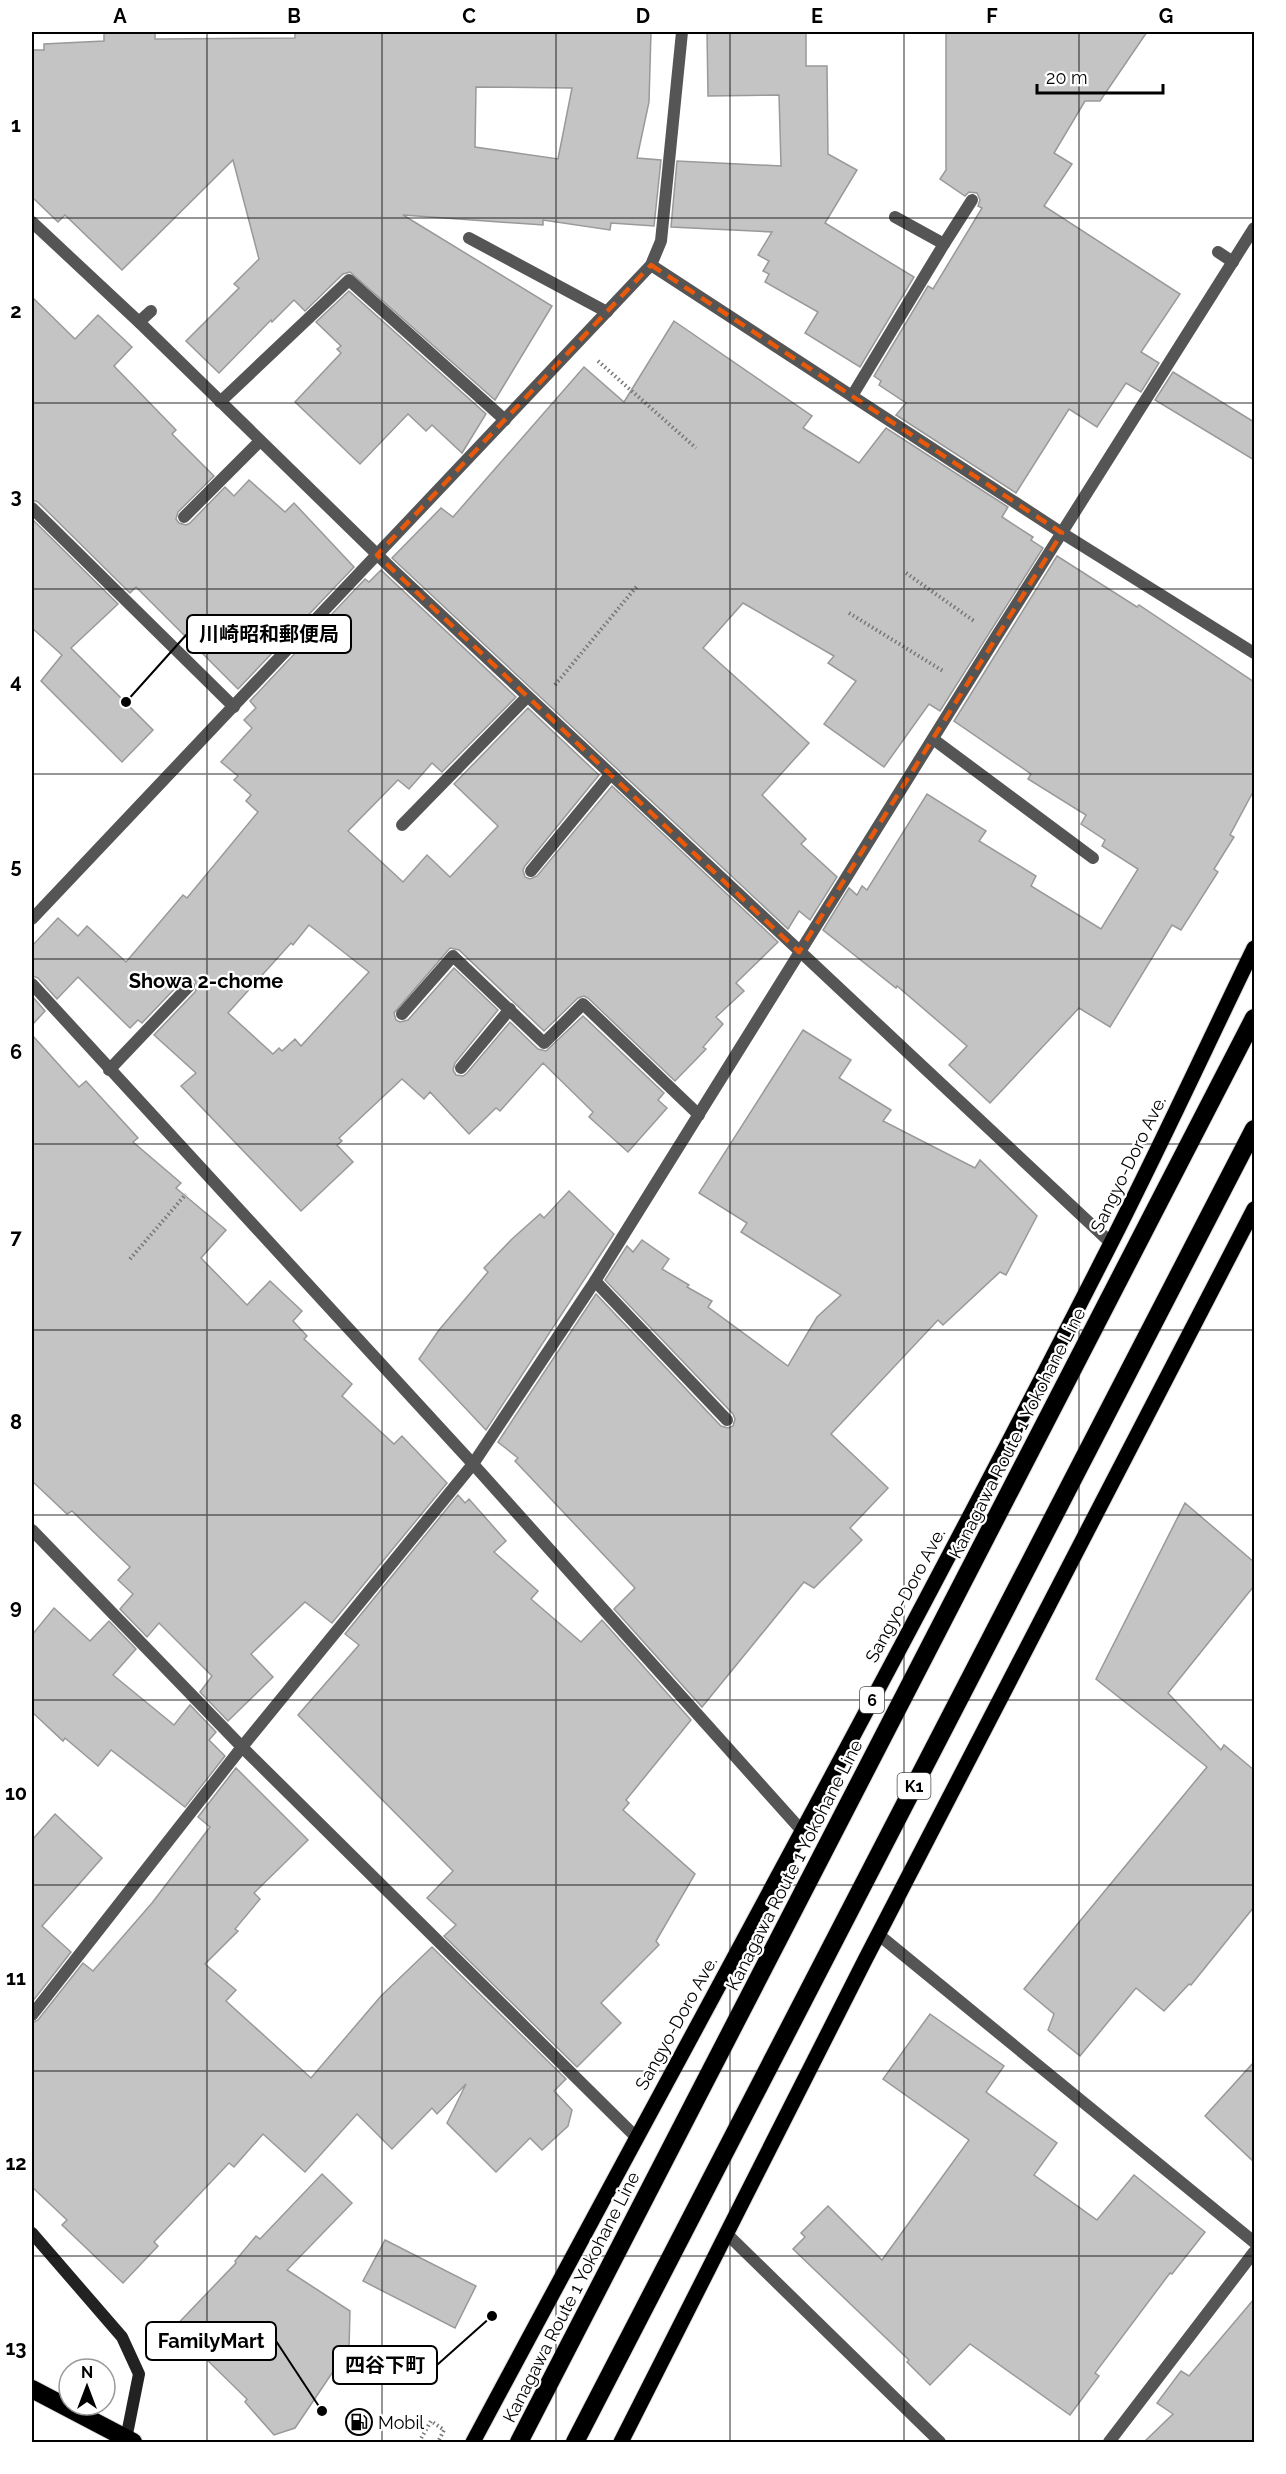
<svg xmlns="http://www.w3.org/2000/svg" width="1286" height="2474" font-family="Raleway,'Noto Sans JP',sans-serif">
<style>
.building{fill:#c4c4c4;stroke:#999;stroke-width:1.5;fill-rule:evenodd}
.lines{fill:none;stroke-linecap:round;stroke-linejoin:round}
.primary-casing{stroke:#dbdbdb;stroke-width:17}
.highway-casing{stroke:#dbdbdb;stroke-width:20}
.path{stroke:#777;stroke-width:4;stroke-dasharray:1.5 3;stroke-linecap:butt}
.lane{stroke:#555;stroke-width:12}
.street{stroke:#555;stroke-width:12}
.secondary{stroke:#222;stroke-width:12}
.primary{stroke:#000;stroke-width:15}
.highway{stroke:#000;stroke-width:18}
.marked{fill:none;stroke:#e8590c;stroke-width:4.5;stroke-dasharray:12 8;stroke-linejoin:round}
.grid{fill:none;stroke:#000;stroke-width:1.5;stroke-opacity:0.55}
.labels{text-anchor:middle;dominant-baseline:central;stroke-width:4.5;stroke-linejoin:round;paint-order:stroke}
.shield{fill:#fff;stroke:#4c4c4c;stroke-width:1.5}
.shield-label{font-size:16px;font-weight:bold;fill:#000}
.street-label{font-size:18px;fill:#000;stroke:#fff}
.poi-label{font-size:18px;fill:#000;stroke:#fff;text-anchor:start}
.neighbourhood-label{font-size:20px;font-weight:bold;fill:#000;stroke:#fff}
.leader{fill:none;stroke:#000;stroke-width:2}
.callout-dot{fill:#000;stroke:#fff;stroke-width:2}
.callout{fill:#fff;stroke:#000;stroke-width:2}
.callout-label{font-size:20px;text-anchor:middle;font-weight:bold;fill:#000}
.neatline{fill:none;stroke:#000;stroke-width:2}
.grid-label{font-size:20px;text-anchor:middle;font-weight:bold;fill:#000}
</style>
<rect width="100%" height="100%" fill="#fff"/>
<!-- building -->
<g class="building">
<path d="M104,32H155V39L295,38V32H651L649,102L637,158L661,160L654,226L611,223L610,230L543,220V225L403,215L552,306L495,400L350,272L343,274L305,311L294,300L272,322L271,320L219,373L186,341L239,288L234,284L259,259L233,160L122,270L65,215L58,222L32,197V50H44V44L104,41ZM476,87L572,88L558,159L475,147Z"/>
<path d="M707,32H806V66H827L828,154L857,170L825,223L914,277L860,367L805,333L818,312L765,282L769,274L763,271L769,261L758,255L772,232L671,227L677,161L781,166L779,95L708,96Z"/>
<path d="M946,32H1147L1100,101H1085L1054,153L1072,164L1044,206L1180,294L1141,352L1159,363L1141,392L1126,383L1097,427L1069,409L1016,493L896,415L906,403L879,385L881,381L874,376L928,286L933,289L982,208L978,206L980,200L977,193L969,192L965,196L940,179L946,170Z"/>
<path d="M349,291L486,414L462,453L432,425L426,431L408,414L360,464L295,402L341,353L337,349L341,346L316,322Z"/>
<path d="M32,297L75,339L98,315L132,347L114,366L176,430L172,434L214,476L178,512L176,519L179,523L186,525L190,523L225,487L234,496L249,480L285,512L294,503L354,567L238,689L136,587L130,593L38,502L32,500Z"/>
<path d="M674,321L812,416L803,428L859,463L886,428L1008,507L1002,517L1033,537L1031,540L1043,548L940,711L929,704L884,767L824,724L856,681L828,663L834,656L743,603L703,648L809,743L762,795L806,839L801,844L837,877L810,920L799,911L788,929L392,558L441,508L453,517L584,367L624,402Z"/>
<path d="M1173,372L1254,422V460L1155,400Z"/>
<path d="M32,519L118,604L71,648L153,730L122,762L41,681L62,655L32,628Z"/>
<path d="M1057,556L1137,607L1139,605L1254,682V790L1230,835L1234,837L1214,869L1218,872L1181,930L1172,925L1110,1027L1079,1008L990,1103L949,1065L967,1046L897,986L896,988L823,930L849,888L857,895L862,886L867,890L927,794L986,831L979,841L1036,876L1031,886L1101,929L1138,869L1102,846L1105,840L1081,824L1086,815L1028,779L1031,774L954,721Z"/>
<path d="M381,570L516,697L442,772L432,763L409,789L398,780L348,831L403,882L427,855L450,877L498,826L454,784L528,708L599,775L525,866L523,870L525,877L530,879L537,876L612,786L778,942L736,983L744,991L716,1017L723,1024L703,1047L706,1049L675,1081L588,998L584,996L578,998L544,1031L459,950L450,948L394,1013L396,1020L400,1022L408,1020L454,968L498,1010L455,1063L453,1070L456,1075L463,1076L467,1073L510,1022L538,1049L546,1051L583,1016L664,1093L658,1100L667,1108L628,1152L589,1117L593,1112L543,1063L500,1111L496,1108L469,1134L430,1092L424,1099L402,1079L339,1138L342,1141L337,1145L353,1162L301,1211L181,1086L196,1073L154,1035L195,992L197,987L195,980L190,978L183,980L142,1023L138,1020L130,1028L78,977L57,999L38,978L32,976V946L58,918L78,936L87,926L126,962L183,895L187,898L258,812L246,801L251,795L234,780L238,776L221,762L252,728L244,720L256,708L250,701L365,579L369,582ZM309,925L369,972L301,1046L295,1039L282,1051L279,1048L273,1054L228,1013L291,943L293,945Z"/>
<path d="M32,996L45,1011L32,1025Z"/>
<path d="M803,1030L851,1060L839,1078L891,1110L883,1121L975,1168L980,1160L1037,1216L1006,1275L1000,1272L943,1325L938,1320L831,1434L888,1488L850,1528L862,1540L814,1588L804,1582L702,1707L614,1609L635,1588L515,1461L518,1458L498,1442L596,1294L721,1426L728,1428L733,1426L735,1419L733,1414L605,1280L627,1246L633,1252L642,1240L669,1259L662,1269L689,1285L687,1287L712,1301L708,1307L788,1366L817,1317L841,1295L741,1232L747,1223L699,1193Z"/>
<path d="M32,1035L79,1087L86,1081L138,1138L133,1142L181,1183L176,1188L226,1230L201,1258L247,1305L270,1281L302,1311L293,1321L307,1336L304,1339L352,1384L342,1396L394,1444L402,1436L447,1483L332,1623L305,1602L251,1654L273,1677L228,1721L200,1692L212,1676L159,1623L147,1637L120,1609L133,1594L118,1580L130,1567L72,1511L67,1514L32,1481Z"/>
<path d="M569,1191L614,1234L486,1430L419,1359L439,1330L488,1272L484,1268L512,1239L540,1214L544,1218Z"/>
<path d="M458,1495L465,1503L469,1499L506,1541L494,1552L538,1591L531,1599L581,1642L602,1620L691,1720L626,1800L629,1803L623,1810L695,1874L656,1941L659,1945L601,2003L621,2023L577,2067L444,1936L456,1925L427,1898L453,1871L298,1715L359,1645L345,1634Z"/>
<path d="M1185,1503L1254,1562V1586L1168,1693L1221,1750L1224,1745L1254,1770V1907L1191,1985L1189,1984L1164,2011L1136,1988L1080,2056L1048,2030L1054,2014L1024,1989L1207,1767L1096,1679Z"/>
<path d="M54,1608L90,1641L109,1621L136,1649L113,1675L174,1725L190,1705L216,1732L209,1740L225,1756L185,1807L111,1750L98,1766L65,1738L63,1741L32,1712V1635Z"/>
<path d="M236,1768L308,1840L254,1893L260,1899L235,1929L238,1931L205,1964L236,1990L226,2001L311,2078L381,1996L432,1947L566,2079L554,2091L572,2110L568,2126L542,2150L530,2138L496,2172L447,2123L466,2084L437,2114L432,2108L392,2149L357,2114L305,2172L263,2134L234,2167L229,2163L154,2242L158,2246L123,2283L62,2225L67,2220L32,2187V2023L38,2020L83,1963L93,1971L152,1903L210,1827L198,1817Z"/>
<path d="M55,1814L102,1858L42,1926L71,1952L32,2002V1840Z"/>
<path d="M930,2014L1004,2066L986,2092L1057,2143L1034,2175L1097,2220L1134,2175L1205,2232L1172,2274L1170,2273L1095,2373L1099,2376L1070,2415L970,2344L930,2385L907,2362L909,2360L793,2249L805,2237L801,2233L828,2206L882,2260L969,2140L883,2079Z"/>
<path d="M1254,2062V2162L1205,2116Z"/>
<path d="M322,2174L352,2203L287,2270L350,2311L349,2348L295,2428L274,2435L245,2402L247,2399L200,2353L193,2360L167,2335L236,2263L235,2261L256,2236L260,2239Z"/>
<path d="M385,2240L476,2286L455,2328L363,2281Z"/>
<path d="M1254,2299V2442H1144L1173,2414L1157,2403L1181,2371L1189,2376Z"/>
</g>
<g class="lines">
<defs>
<g id="primary">
<path d="M473,2442C686,2044 905,1648 1110,1245C1160,1147 1206,1047 1254,948"/>
<path d="M621,2442L865,1960L1254,1209"/>
</g>
<g id="highway">
<path d="M32,2389L133,2442"/>
<path d="M519,2442L1254,1018"/>
<path d="M575,2442L1254,1129"/>
</g>
</defs>
<!-- primary casing -->
<use href="#primary" class="primary-casing"/>
<!-- highway casing -->
<use href="#highway" class="highway-casing"/>
<!-- path -->
<g class="path">
<path d="M598,361L696,448"/>
<path d="M906,573L974,621"/>
<path d="M849,613L943,671"/>
<path d="M555,685L637,586"/>
<path d="M130,1259L186,1194"/>
<path d="M419,2442L431,2421L444,2430L438,2442"/>
</g>
<!-- lane -->
<g class="lane">
<path d="M469,238L607,312"/>
<path d="M944,244L972,200"/>
<path d="M1218,252L1233,262"/>
<path d="M139,322L151,311"/>
<path d="M852,396L944,244L895,217"/>
<path d="M220,402L349,280L505,420"/>
<path d="M32,508L234,707"/>
<path d="M184,517L260,441"/>
<path d="M933,739L1093,858"/>
<path d="M402,825L527,697"/>
<path d="M531,871L610,775"/>
<path d="M402,1014L453,956L544,1043L583,1004L699,1115"/>
<path d="M461,1068L510,1009"/>
<path d="M109,1070L189,986"/>
<path d="M595,1281L727,1420"/>
</g>
<!-- street -->
<g class="street">
<path d="M32,222L139,322L392,569L1111,1243"/>
<path d="M651,265L1062,533L1254,653"/>
<path d="M32,919L651,265L661,241L682,32"/>
<path d="M32,984L473,1464L803,1832"/>
<path d="M32,1530L242,1747L636,2137"/>
<path d="M879,1935L1254,2242"/>
<path d="M32,2015L242,1747L473,1464L595,1281L996,637L1254,228"/>
<path d="M727,2234L940,2442"/>
<path d="M1109,2442L1254,2252"/>
</g>
<!-- secondary -->
<path class="secondary" d="M32,2233L122,2337L139,2374L126,2439"/>
<!-- primary -->
<use href="#primary" class="primary"/>
<!-- highway -->
<use href="#highway" class="highway"/>
</g>
<!-- marked area -->
<path class="marked" d="M651,265L1062,533L799,952L377,555Z"/>
<!-- grid -->
<path class="grid" d="M207,32V2442M382,32V2442M556,32V2442M730,32V2442M904,32V2442M1079,32V2442M32,218H1254M32,403H1254M32,589H1254M32,774H1254M32,959H1254M32,1144H1254M32,1330H1254M32,1515H1254M32,1700H1254M32,1885H1254M32,2071H1254M32,2256H1254"/>
<!-- icons -->
<defs>
<symbol id="fuel-ring" viewBox="-11 -11 22 22"><circle r="9.5" fill="#fff" stroke="#000" stroke-width="1.5"/><path d="M-5.5-6h7V0h2V4h1.3V-2.5L3-4.5l.8-.8L6-3V5H2.5V1h-1V6h-7ZM-4.2-4.7v3.2H.2V-4.7Z" fill="#000"/></symbol>
</defs>
<g fill-rule="evenodd">
<use href="#fuel-ring" x="344" y="2407" width="30" height="30"/>
</g>
<g class="labels">
<!-- shield labels -->
<g class="shield">
<rect x="860" y="1687" width="24" height="26" rx="4.5"/>
<rect x="897.5" y="1773" width="33" height="26" rx="4.5"/>
</g>
<g class="shield-label">
<text x="872" y="1700">6</text>
<text x="914" y="1786">K1</text>
</g>
<!-- street labels -->
<g class="street-label">
<text transform="translate(1128 1164) rotate(-64)">Sangyo-Doro Ave.</text>
<text transform="translate(1017 1433) rotate(-63)">Kanagawa Route 1 Yokohane Line</text>
<text transform="translate(905 1595) rotate(-62)">Sangyo-Doro Ave.</text>
<text transform="translate(794 1865) rotate(-63)">Kanagawa Route 1 Yokohane Line</text>
<text transform="translate(676 2023) rotate(-61)">Sangyo-Doro Ave.</text>
<text transform="translate(571 2297) rotate(-63)">Kanagawa Route 1 Yokohane Line</text>
</g>
<!-- poi labels -->
<g class="poi-label">
<text x="378" y="2422">Mobil</text>
</g>
<!-- neighbourhood labels -->
<g class="neighbourhood-label">
<text x="206" y="981">Showa 2-chome</text>
</g>
</g>
<!-- callouts -->
<path class="leader" d="M126 702L187 634M322 2411L276 2341M492 2316L437 2365"/>
<g class="callout-dot">
<circle cx="126" cy="702" r="6"/>
<circle cx="322" cy="2411" r="6"/>
<circle cx="492" cy="2316" r="6"/>
</g>
<g class="callout">
<rect x="187" y="615" width="164" height="38" rx="6"/>
<rect x="146" y="2322" width="130" height="38" rx="6"/>
<rect x="333" y="2346" width="104" height="38" rx="6"/>
</g>
<g class="callout-label">
<text x="269" y="641">川崎昭和郵便局</text>
<text x="211" y="2348">FamilyMart</text>
<text x="385" y="2372">四谷下町</text>
</g>
<!-- border -->
<rect width="1286" height="2474" fill="none" stroke="#ffffff" stroke-width="66"/>
<!-- north arrow -->
<g transform="translate(87 2387)"><circle r="28" fill="#ffffff" stroke="#999999" stroke-width="1.5"/>
<path d="M0-4.5L10 22L0 15L-10 22Z" fill="#000000"/>
<text y="-9" font-size="16" font-weight="bold" text-anchor="middle" fill="#000000">N</text>
</g>
<!-- scale -->
<path d="M1037 84v9h126v-9" fill="none" stroke="#000000" stroke-width="3"/>
<text x="1046" y="84" font-size="18" fill="#000000" stroke="#ffffff" stroke-width="4.5" paint-order="stroke">20 m</text>
<rect x="33" y="33" width="1220" height="2408" class="neatline"/>
<g class="grid-label">
<text x="120" y="23">A</text>
<text x="294" y="23">B</text>
<text x="469" y="23">C</text>
<text x="643" y="23">D</text>
<text x="817" y="23">E</text>
<text x="992" y="23">F</text>
<text x="1166" y="23">G</text>
<text x="16" y="132">1</text>
<text x="16" y="318">2</text>
<text x="16" y="503">3</text>
<text x="16" y="688">4</text>
<text x="16" y="873">5</text>
<text x="16" y="1059">6</text>
<text x="16" y="1244">7</text>
<text x="16" y="1429">8</text>
<text x="16" y="1614">9</text>
<text x="16" y="1800">10</text>
<text x="16" y="1985">11</text>
<text x="16" y="2170">12</text>
<text x="16" y="2355">13</text>
</g>
</svg>
